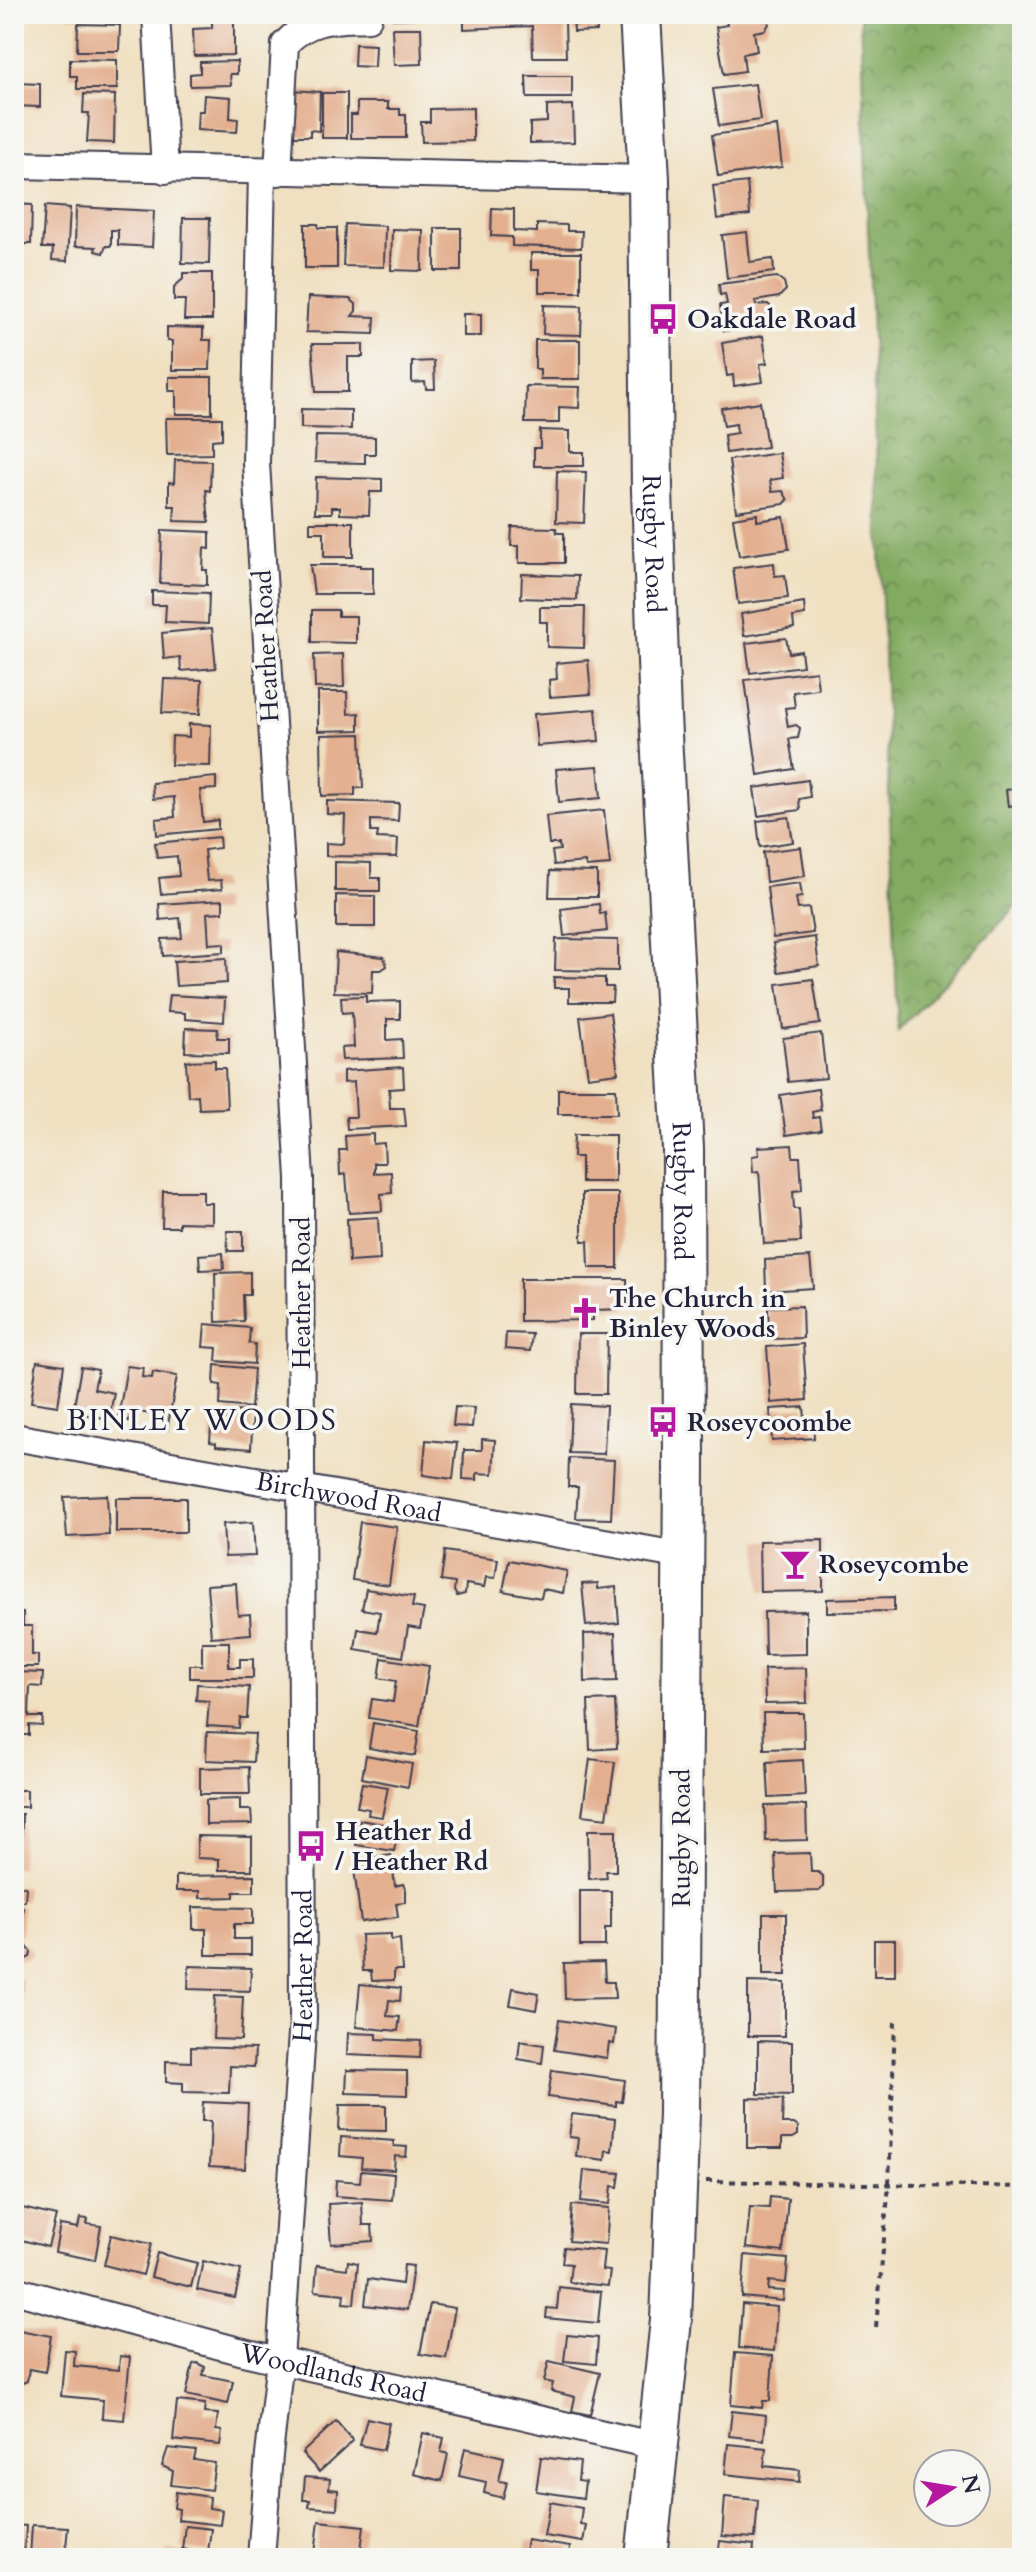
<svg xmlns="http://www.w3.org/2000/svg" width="1036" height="2572" font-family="Cardo,serif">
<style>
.forest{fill:url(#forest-crowns);stroke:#52664e;stroke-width:2}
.building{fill:#e3af8f}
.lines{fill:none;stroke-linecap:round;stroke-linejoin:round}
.street-casing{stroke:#413e4f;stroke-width:30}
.primary-casing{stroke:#413e4f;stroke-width:44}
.path{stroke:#413e4f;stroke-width:4;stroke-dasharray:6 6;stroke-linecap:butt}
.street{stroke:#fff;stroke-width:26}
.primary{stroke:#fff;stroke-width:40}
.labels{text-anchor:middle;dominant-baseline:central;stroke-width:7;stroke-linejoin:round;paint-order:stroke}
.poi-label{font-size:26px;font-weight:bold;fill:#22223b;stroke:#f6f6f2;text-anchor:start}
.street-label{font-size:26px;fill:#22223b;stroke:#f6f6f2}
.quarter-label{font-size:30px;letter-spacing:2px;fill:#22223b;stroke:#f6f6f2}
</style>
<defs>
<pattern id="forest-crowns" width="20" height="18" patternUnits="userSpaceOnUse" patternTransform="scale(2)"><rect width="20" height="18" fill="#82aa60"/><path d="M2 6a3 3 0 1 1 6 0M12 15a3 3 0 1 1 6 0" fill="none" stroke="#6a8a50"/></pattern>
</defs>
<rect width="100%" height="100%" fill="#f6f6f2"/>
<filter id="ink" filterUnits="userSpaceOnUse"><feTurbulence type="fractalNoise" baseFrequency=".0125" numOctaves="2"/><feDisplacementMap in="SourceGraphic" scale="16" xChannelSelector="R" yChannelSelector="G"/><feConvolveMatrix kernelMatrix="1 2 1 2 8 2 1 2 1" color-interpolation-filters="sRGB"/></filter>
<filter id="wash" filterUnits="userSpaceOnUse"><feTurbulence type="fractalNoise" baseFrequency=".006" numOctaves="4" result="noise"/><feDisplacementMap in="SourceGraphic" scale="32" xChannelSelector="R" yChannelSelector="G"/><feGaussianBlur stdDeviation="1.8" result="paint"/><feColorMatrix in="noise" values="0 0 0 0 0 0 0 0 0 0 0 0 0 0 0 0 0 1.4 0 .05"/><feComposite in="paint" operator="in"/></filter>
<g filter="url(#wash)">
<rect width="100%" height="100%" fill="#f0e0c1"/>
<!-- forest -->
<path class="forest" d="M860,14H1022V900L898,1031Z"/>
<g id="blocks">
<!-- building -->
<g class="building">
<path d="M69,14H119V18L69,17Z"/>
<path d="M189,14H220V17L190,18Z"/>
<path d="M392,14H419V18L393,19Z"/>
<path d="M464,14H532V21H565L566,57H533L532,26L464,29Z"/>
<path d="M573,14H596L597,31L574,32Z"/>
<path d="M763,14L768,18L769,24L765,30L754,32L757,51L743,54L745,71L724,74L716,27L727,25L726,19Z"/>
<path d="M212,21H234V55L194,56L193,29L212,28Z"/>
<path d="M78,24L120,25L119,51H77Z"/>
<path d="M392,28H421L422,64L394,65Z"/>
<path d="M355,44L375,45L374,67L354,66Z"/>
<path d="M70,59L117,60V89H77V76H70Z"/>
<path d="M237,61V74H230L231,85L190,86V74L200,73V62Z"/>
<path d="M526,76H572V98H527Z"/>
<path d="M16,83L40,84V107L14,106Z"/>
<path d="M755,84L760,120L719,126L713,89Z"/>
<path d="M293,90L320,92L319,131L310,130V136H292Z"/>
<rect x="322" y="93" width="25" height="45"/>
<path d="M84,94L115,95L114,143L87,142L89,113H83Z"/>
<path d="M204,95L231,97L230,118L238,119L237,132L197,130L198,111H203Z"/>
<path d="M357,102H388V109H400V115H406V138H351V115H357Z"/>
<path d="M573,105L574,142L530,143V123L547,122V106Z"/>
<path d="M473,108V141L422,142L421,122H430V109Z"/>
<path d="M777,126L782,167L718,176L712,135Z"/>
<path d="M747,182L750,215L717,219L713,186Z"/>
<path d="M14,204L32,205L31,244H14Z"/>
<path d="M45,206L70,208L67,261L52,260L53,248H42Z"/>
<path d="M76,207L154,211L152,247L118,245V230H111V246H106L103,253L95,251L96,247L75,246Z"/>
<path d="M492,208L514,209V231L537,232V224L567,225V231H582L581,248L512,246V237L491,236Z"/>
<path d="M183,218H210L209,264L182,263Z"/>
<path d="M305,224H318L319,228H337V268H305Z"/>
<path d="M345,224L385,226L384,267L343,266Z"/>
<rect x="435" y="228" width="26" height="43"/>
<path d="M392,229L423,230L422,271L391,270Z"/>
<path d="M747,232L750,262L773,259L774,272L727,278L722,235Z"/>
<path d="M531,253H581V292H539V270H531Z"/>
<path d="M183,273H212V320H184L185,300H174V287L183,279Z"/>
<path d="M777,277L784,282L786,290L779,297L755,301L756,305L768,304L774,310L776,318L772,325L724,331L720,305L727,304L725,294L720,295L719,284Z"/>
<path d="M308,297L350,299L356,304V311L352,316L375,317L374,334L306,332Z"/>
<path d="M544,305L582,306L581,335L543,334Z"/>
<rect x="463" y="314" width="18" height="22"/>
<path d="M167,327L203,328V340H211L210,370H172V341H167Z"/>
<path d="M763,336L767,363L760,364L763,382L734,386L733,375L727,376L722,343Z"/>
<path d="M535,340H580V379H540V369H535Z"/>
<path d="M312,344H363V357H348V392H316Z"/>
<path d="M434,361L435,389H426L425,382L412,383V362Z"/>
<path d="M169,377H212V414H176V391H169Z"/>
<path d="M526,386L580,387L579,408L559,407V423H525Z"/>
<path d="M760,402L767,447L726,453L724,435L737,433L736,424L724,426L721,408Z"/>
<path d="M301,409L351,410V429L301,428Z"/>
<path d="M166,418H222V439L212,440V454L167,455Z"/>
<path d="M540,430L570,431V452H584V466H534V448H540Z"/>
<path d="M316,436L375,437V454H365V463L315,462Z"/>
<path d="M779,453L783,478L770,480L772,492L783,491L788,500L784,504L736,511L729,460Z"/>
<path d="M175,460L211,461L210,491L206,490L209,522L174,521L175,506H169V482L174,483Z"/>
<path d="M557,471L586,472L584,523L556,522Z"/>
<path d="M316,477L382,479V492H370L369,515L340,514V507H332V513H315Z"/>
<path d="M757,514V521L784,517L789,549L739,556L733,518Z"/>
<path d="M310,522H353V557H324V532H310Z"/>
<path d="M512,527L556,528L557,533H564V563H519V546H511Z"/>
<path d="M162,530L210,532V549L204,548L203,570H207V585L160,583Z"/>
<path d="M774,563L775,576L785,575L788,598L738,604L733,568Z"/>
<path d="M310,565H360V567H373V594H314Z"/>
<path d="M522,574L578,576L577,600L521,598Z"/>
<path d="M152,591L209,593L208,624L165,622L166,605H152Z"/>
<path d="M804,603L805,615L793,617L794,628L744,636L741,614Z"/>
<path d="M540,607H585L584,648L547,647V622H540Z"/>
<path d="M312,610H338V616H356V643L312,642Z"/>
<path d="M212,628L216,668L181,671L180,657L164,659L162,633Z"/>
<path d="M786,638L789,653L801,651L803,666L750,673L746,643Z"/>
<rect x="14" y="639" width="7" height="9"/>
<path d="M343,654L344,687L315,688L314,655Z"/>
<path d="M588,660L591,694L550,697L549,680L557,679L556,663Z"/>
<path d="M816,671L818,689L793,692L795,707L785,708L788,727L796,725L800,728L798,738L789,739L794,769L758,775L745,680Z"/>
<path d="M164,679L202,680L200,714L162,713Z"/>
<path d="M318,692H347L348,714L359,713V730L318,731Z"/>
<path d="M596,709L599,741L537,746L534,714Z"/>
<path d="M189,724L211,725L210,766L171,765L172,736L189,737Z"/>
<path d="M361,734L363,788H355V795L322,796L321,735Z"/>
<path d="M598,766L601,798L559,802L556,769Z"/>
<path d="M216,777V789L200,790L203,822L218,820V829L157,835L156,819L175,817L174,797L153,799L152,783Z"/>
<path d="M808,780L810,797L799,799L800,810L758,816L754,788Z"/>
<path d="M1022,787V804L1008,806L1006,790Z"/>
<path d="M327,801L399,803L398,821L371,820V832H378L377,838L398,839L397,857L326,856V843L344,844L345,815L327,814Z"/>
<path d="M604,810L610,865L586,867L585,862L554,865L552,851L560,850L559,844H549L546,816Z"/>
<path d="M789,817L793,842L760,847L757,821Z"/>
<path d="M219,837L220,848L204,850L207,881L221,880L222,889L161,894L159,878L179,876L177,856L157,858L155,843Z"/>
<path d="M801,847L805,876L766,882L763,852Z"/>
<path d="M335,862L371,863V878H380V891H335Z"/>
<path d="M550,871L597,872V897H549Z"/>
<path d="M800,883L802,897L796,898L798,909L809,908L813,933L773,938L767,887Z"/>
<path d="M336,895L375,896V927H336Z"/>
<path d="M223,900V912L207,913L209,944L224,943V952L163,956L162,939L182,938L180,918L160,920L159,904Z"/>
<path d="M599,904L600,914L605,913L607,931L564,936L561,909Z"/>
<path d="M815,937L819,966L778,972L773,943Z"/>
<path d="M556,939L618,940V971L555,970Z"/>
<path d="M336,952L384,957L387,966L381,970H373L372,993L334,992Z"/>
<path d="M226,958L227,983L176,986L174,961Z"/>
<path d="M554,977L605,978V987H613L612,1002H569V988H554Z"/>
<path d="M813,979L820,1024L783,1029L777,984Z"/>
<path d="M169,995L225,998L224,1022L185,1019V1013L167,1012Z"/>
<path d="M366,996V1002L400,1001V1019H387V1040L402,1039L403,1058L342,1060L341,1048L354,1047L352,1012L342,1013L341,997Z"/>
<path d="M14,997H16L18,1017L14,1018Z"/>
<path d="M610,1013L618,1073L588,1077L580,1017Z"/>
<path d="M186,1028L218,1029L217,1038H229V1053L185,1052Z"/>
<path d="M821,1033L826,1078L788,1082L783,1038Z"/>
<path d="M215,1060V1068H225L227,1108L199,1109L198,1095L188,1096L186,1061Z"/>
<path d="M403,1067L404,1088L389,1089L390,1108H404L406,1126L347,1129L346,1117H356L354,1082L343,1083V1071Z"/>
<path d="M558,1089H616L617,1114H558Z"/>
<path d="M818,1089L821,1110L812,1112L813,1118L819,1117L821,1130L786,1135L780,1095Z"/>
<path d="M373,1134V1144L384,1143L385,1163H374V1173L391,1172L392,1193L381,1194L382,1211L349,1213L346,1174L340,1175L339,1150H346L345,1136Z"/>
<path d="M574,1135H615V1182H581V1157H573Z"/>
<path d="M792,1145L793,1157H800L802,1190L793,1191L794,1209H799L801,1242L764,1244L759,1171L753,1172L752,1156L759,1155L758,1147Z"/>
<path d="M163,1191H203V1203H212V1223L179,1222V1227H162Z"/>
<path d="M582,1193H618V1268H589L588,1241H582Z"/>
<path d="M378,1217L380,1260L349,1262L347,1219Z"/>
<path d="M227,1231H243V1251H228Z"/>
<path d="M223,1253L224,1269L200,1270L199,1255Z"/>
<path d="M810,1257L813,1288L766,1291L765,1260Z"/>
<path d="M250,1272V1295H243L244,1321L216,1322L215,1273Z"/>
<path d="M520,1279H627V1309L593,1310V1320L520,1321Z"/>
<path d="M802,1306L803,1338L769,1339L768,1307Z"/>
<path d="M205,1324L250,1328L249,1343L255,1344L254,1364L216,1361L217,1348L203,1347Z"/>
<path d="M506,1333L532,1334L530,1351L505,1349Z"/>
<path d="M578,1334H607L606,1394H577Z"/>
<path d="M803,1344L807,1400L771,1403L767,1347Z"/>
<path d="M37,1361L64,1365L58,1406L31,1402Z"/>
<path d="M215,1365L254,1369L251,1408L220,1405L221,1385L214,1384Z"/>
<path d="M127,1366L143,1368L142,1377L152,1378L153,1372L177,1376L167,1430L156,1428L158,1415L131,1411L129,1421L118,1419Z"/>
<path d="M81,1367L98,1370L94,1389L114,1393L109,1419L73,1412Z"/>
<path d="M571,1404L606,1406L604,1454L569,1453Z"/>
<path d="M455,1407L474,1408L472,1427L453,1426Z"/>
<path d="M804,1407L805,1419L813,1418L814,1438L772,1441L770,1409Z"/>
<path d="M227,1411L253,1412L251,1449L216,1446V1443L210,1442L211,1427L226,1428Z"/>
<path d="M482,1439L495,1440L493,1474L477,1473V1480L463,1479L464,1450H482Z"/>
<path d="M426,1440L457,1443L453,1479L423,1475Z"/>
<path d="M569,1458L614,1460L611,1519L576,1518L578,1487H568Z"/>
<path d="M107,1495L109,1535L67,1537L64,1497Z"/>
<rect x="116" y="1498" width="70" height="34"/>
<path d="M253,1522L255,1556L225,1557L223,1524Z"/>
<path d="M360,1522L397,1527L389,1585L352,1580Z"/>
<path d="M823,1540V1591L760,1592L759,1541Z"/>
<path d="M445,1551L498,1559L495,1578L486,1577L484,1587L466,1584L465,1594L457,1596L454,1591L455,1583L441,1581Z"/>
<path d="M509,1560L567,1571L563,1593L543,1589L541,1598L503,1591Z"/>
<path d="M236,1583L238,1615L250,1614L251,1634L211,1637L207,1585Z"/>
<path d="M598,1583V1589L616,1587L619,1623L586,1626L582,1584Z"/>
<path d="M366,1589L414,1597L412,1607L424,1609L420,1629L408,1627L403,1657L355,1649L358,1629L377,1632L380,1612L362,1609Z"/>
<path d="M894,1597V1611L827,1612V1599Z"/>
<path d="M806,1611V1654L765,1655L764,1612Z"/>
<path d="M14,1613H23V1626H32V1655H38V1667H15Z"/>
<path d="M615,1633L617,1681L585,1682L584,1634Z"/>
<path d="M202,1642H229V1667H240V1659H253V1678H190V1665H202Z"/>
<path d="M382,1658L429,1666L419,1726L369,1718L372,1699L393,1702L396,1681L379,1678Z"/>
<path d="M806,1668L807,1703L765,1704L764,1669Z"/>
<path d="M14,1672L43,1673L42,1687L30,1686L29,1717H43L42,1726L29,1725V1735H14Z"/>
<path d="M197,1684L249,1687L247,1718H240L239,1728L207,1726L209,1701L196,1700Z"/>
<path d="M615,1700L617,1748L590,1750L588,1701Z"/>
<path d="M763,1713H803L804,1748L764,1749Z"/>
<path d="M373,1723L419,1731L415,1756L369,1748Z"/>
<path d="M207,1732L255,1734L253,1762L206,1760Z"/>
<path d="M366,1755L412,1764L408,1787L362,1778Z"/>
<path d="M590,1759L615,1762L607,1818L582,1815Z"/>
<path d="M803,1760L805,1796L769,1798L767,1762Z"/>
<path d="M249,1767L250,1794H200V1768Z"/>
<path d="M362,1783L388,1787L382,1817L368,1815L369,1809L357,1807Z"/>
<rect x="14" y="1790" width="13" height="17"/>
<path d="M240,1799V1810H251L252,1824L206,1825V1800Z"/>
<path d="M806,1805L807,1840L766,1841L765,1806Z"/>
<path d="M14,1814H22L21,1868H14Z"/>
<path d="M360,1820L399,1827L394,1851L356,1845Z"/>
<path d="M588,1830H616V1871H606L607,1878L589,1879Z"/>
<path d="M197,1836L252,1837V1870H219V1859L197,1858Z"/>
<path d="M810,1853L811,1872H818L823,1876V1887L819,1891L777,1892L775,1854Z"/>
<path d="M391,1855L395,1886L403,1884L405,1888V1902L396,1903L398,1917L361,1922L354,1869L361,1868L359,1859Z"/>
<path d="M254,1875V1892H234V1897L200,1898V1891H176V1876Z"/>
<path d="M14,1886L26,1887L25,1901H14Z"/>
<path d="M580,1891H611V1928H605V1946H580Z"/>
<path d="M14,1906L23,1907L21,1935L14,1934Z"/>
<path d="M193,1907L253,1908V1924H234V1939H251V1955H206V1929H193Z"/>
<rect x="763" y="1914" width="23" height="61"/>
<path d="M391,1934V1940L400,1939L402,1970H394V1980L372,1981L371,1971H363L361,1935Z"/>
<rect x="874" y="1940" width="21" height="36"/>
<path d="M14,1945H26L31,1952L30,1957L24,1960H14Z"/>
<path d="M604,1962L605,1982H614L615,1998L565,1999L564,1963Z"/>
<path d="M189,1966L251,1968L250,1991L188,1989Z"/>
<path d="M14,1979H22L21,1995L14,1994Z"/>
<path d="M748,1982L785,1983V2036H748Z"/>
<path d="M360,1984L401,1988L400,2001L389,2000L387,2016L400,2017L398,2031L356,2027Z"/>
<path d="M513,1988L539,1993L536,2010L510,2005Z"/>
<path d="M215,1996L243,1997L241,2040L213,2039Z"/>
<path d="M559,2020L616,2029L614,2044L609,2043L607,2058L554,2050Z"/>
<path d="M14,2031H18L17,2064H14Z"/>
<path d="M348,2033L377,2034V2039L421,2041L420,2058L347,2055Z"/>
<path d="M520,2041L544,2045L542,2063L518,2059Z"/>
<path d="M758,2041L792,2042V2095L758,2094Z"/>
<path d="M191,2047L255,2049L254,2067L230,2066L229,2093L183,2092V2083L166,2082V2061L191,2062Z"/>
<path d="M347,2070L407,2071V2095L346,2093Z"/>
<path d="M552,2070L625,2080L622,2102L616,2101V2106L548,2097Z"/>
<path d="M747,2098L783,2099L782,2124H794L798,2127V2135L793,2138H782V2148H747Z"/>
<path d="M203,2102L248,2104L245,2169L209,2167L211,2121H202Z"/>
<path d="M340,2105H386V2131L339,2130Z"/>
<path d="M572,2114L615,2119L612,2151L606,2150L605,2160L576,2156L578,2138L569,2137Z"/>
<path d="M341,2137L394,2141V2146L407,2147L406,2157L395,2156L394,2170L361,2168L362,2158L340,2156Z"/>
<path d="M584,2170L620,2173L618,2187L612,2186L610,2204L581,2201Z"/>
<path d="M361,2171L394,2174L392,2200L335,2196L336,2180L360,2182Z"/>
<path d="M770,2197L788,2199L783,2252L746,2248L750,2207L769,2208Z"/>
<path d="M362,2202L363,2225H372L373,2241L331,2244L328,2204Z"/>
<path d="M572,2205L609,2208L606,2244L569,2241Z"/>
<path d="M14,2206L56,2216L48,2247L14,2238Z"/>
<path d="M80,2218L88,2219L87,2224L101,2226L95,2260L55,2252L60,2225L78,2228Z"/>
<path d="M111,2235L151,2244L143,2275L104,2265Z"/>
<path d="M564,2247L604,2251L602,2270L610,2271L608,2286L569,2282L571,2264L562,2263Z"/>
<path d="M157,2253L197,2263L191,2287L151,2277Z"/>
<path d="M745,2255L788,2259L786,2283L769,2281L768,2290L784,2291L783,2301L742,2297Z"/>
<path d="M203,2261L241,2270L235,2298L197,2290Z"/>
<path d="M348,2261L358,2263L354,2304L343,2303L344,2294L315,2291L317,2265L347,2269Z"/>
<path d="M404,2265L413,2266L407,2310L365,2305L368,2279L402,2284Z"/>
<path d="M559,2287L601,2292L598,2323L546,2318L547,2308L557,2309Z"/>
<path d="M430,2304L455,2308L446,2358L420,2354Z"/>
<path d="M742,2304L777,2307L774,2351L739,2348Z"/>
<path d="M14,2329L51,2336L45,2372L29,2369L27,2381L23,2383L14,2379Z"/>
<path d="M567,2335L598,2338L596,2364L564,2361Z"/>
<path d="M65,2350L75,2351L74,2366L119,2370L120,2356L130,2357L124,2420L102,2418L103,2400L61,2396Z"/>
<path d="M735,2353L773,2356L770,2401H763L762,2408L731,2405Z"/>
<path d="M549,2361L600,2373L590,2415L572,2411L575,2397L551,2391L553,2383L544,2381Z"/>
<path d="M197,2363L205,2367L203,2375L233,2381L228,2404L186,2395L193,2364Z"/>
<path d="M177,2401L205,2404L204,2413L218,2414L216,2430L222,2431L220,2445L173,2440Z"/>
<path d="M732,2411L766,2415L764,2440L729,2436Z"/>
<path d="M367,2418L389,2423L383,2450L360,2445Z"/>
<path d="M336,2421L353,2441L319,2472L302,2453Z"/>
<path d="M423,2433L444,2438L441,2452L448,2454L442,2481L414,2474Z"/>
<path d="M728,2444L766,2448L764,2466L800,2470L799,2482L725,2474Z"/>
<path d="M168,2448L196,2451L194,2460L215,2463L211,2490L171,2485L173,2471L162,2466Z"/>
<path d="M465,2448L504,2457L499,2481L507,2482L503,2498L484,2493L486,2482L459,2476Z"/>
<path d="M541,2457L580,2462L578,2481L585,2482L583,2498L536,2491Z"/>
<path d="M305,2477L330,2479L329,2489L338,2490L337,2509L309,2507L310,2500H303Z"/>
<path d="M176,2492L210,2497L209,2508L222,2510L220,2525L178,2520L179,2509L174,2508Z"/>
<path d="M725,2497L758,2500L755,2538L722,2536Z"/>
<path d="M550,2502L582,2508L580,2524L586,2525L583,2542L544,2536Z"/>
<path d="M319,2521L364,2526L360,2558L315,2553Z"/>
<path d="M14,2525L26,2526L24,2558H14Z"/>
<path d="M32,2525L68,2527L65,2558L30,2557Z"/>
<path d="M185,2526L211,2529L208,2552L182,2549Z"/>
<path d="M527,2540L570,2547L569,2558H524Z"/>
<path d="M720,2541L754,2545L753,2558H718Z"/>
<path d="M168,2551L199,2556V2558H167Z"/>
</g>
</g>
</g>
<g filter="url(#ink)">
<use href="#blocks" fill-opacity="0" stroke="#413e4f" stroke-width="2"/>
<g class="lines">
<defs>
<g id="street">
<path d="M156,14L165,170"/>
<path d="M14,165L649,179"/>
<path d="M278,172L285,44C310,17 334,20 368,18"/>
<path id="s1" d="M14,1437L683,1556"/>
<path id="s2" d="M14,2290L239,2351L656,2446"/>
<path id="s3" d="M261,2558L269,2455L280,2360L303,2018L300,1178L256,463L262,172"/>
</g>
<g id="primary">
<path id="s4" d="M640,14L649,179L652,491L660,716L683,1149L684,1467L679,2113L671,2320L646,2558"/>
</g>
</defs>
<!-- street casing -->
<use href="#street" class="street-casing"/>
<!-- primary casing -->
<use href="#primary" class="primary-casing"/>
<!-- path -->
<g class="path">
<path d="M706,2181L1022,2187"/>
<path d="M876,2327L889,2184L895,2021"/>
</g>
<!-- street -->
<use href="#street" class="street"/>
<!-- primary -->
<use href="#primary" class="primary"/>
</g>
</g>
<!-- icons -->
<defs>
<symbol id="bus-bare" viewBox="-9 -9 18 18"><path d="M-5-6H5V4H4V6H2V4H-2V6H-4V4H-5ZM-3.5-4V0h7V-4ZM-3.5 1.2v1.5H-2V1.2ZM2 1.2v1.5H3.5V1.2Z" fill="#b5179e" stroke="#f6f6f2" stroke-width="2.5" paint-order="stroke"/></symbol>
<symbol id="church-bare" viewBox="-9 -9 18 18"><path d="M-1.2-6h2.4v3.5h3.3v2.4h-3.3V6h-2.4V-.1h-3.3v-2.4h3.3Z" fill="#b5179e" stroke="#f6f6f2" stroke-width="2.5" paint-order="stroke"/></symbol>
<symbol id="bar-bare" viewBox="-9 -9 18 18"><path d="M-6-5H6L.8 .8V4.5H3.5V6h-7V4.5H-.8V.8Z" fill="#b5179e" stroke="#f6f6f2" stroke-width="2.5" paint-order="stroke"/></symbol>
</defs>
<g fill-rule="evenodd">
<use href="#bus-bare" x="641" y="297" width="44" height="44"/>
<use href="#church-bare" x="563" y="1291" width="44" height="44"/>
<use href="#bus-bare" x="641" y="1400" width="44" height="44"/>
<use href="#bar-bare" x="773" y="1542" width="44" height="44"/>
<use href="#bus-bare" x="289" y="1824" width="44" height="44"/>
</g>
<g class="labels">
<!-- poi labels -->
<g class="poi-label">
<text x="687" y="319">Oakdale Road</text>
<text x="609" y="1298">The Church in<tspan x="609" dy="30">Binley Woods</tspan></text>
<text x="687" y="1422">Roseycoombe</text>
<text x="819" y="1564">Roseycombe</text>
<text x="335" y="1831">Heather Rd<tspan x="335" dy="30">/ Heather Rd</tspan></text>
</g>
<!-- street labels -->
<g class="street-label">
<text stroke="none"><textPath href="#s4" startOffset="530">Rugby Road</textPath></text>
<text transform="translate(266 646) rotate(-93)">Heather Road</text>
<text stroke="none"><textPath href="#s4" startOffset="1178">Rugby Road</textPath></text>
<text transform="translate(301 1293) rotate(-90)">Heather Road</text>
<text stroke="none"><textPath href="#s1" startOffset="340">Birchwood Road</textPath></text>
<text transform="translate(681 1838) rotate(-90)">Rugby Road</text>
<text stroke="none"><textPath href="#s3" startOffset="594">Heather Road</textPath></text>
<text stroke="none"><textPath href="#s2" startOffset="330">Woodlands Road</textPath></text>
</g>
<!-- quarter labels -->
<g class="quarter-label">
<text x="202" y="1420">BINLEY WOODS</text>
</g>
</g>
<!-- margin -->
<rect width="1036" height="2572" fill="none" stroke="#f6f6f2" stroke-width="48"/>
<!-- north arrow -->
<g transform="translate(952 2488) rotate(78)"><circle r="38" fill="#f6f6f2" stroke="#a1a1a9" stroke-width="2"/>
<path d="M0-6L14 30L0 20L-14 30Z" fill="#b5179e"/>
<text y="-12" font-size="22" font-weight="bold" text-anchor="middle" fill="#22223b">N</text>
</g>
</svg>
